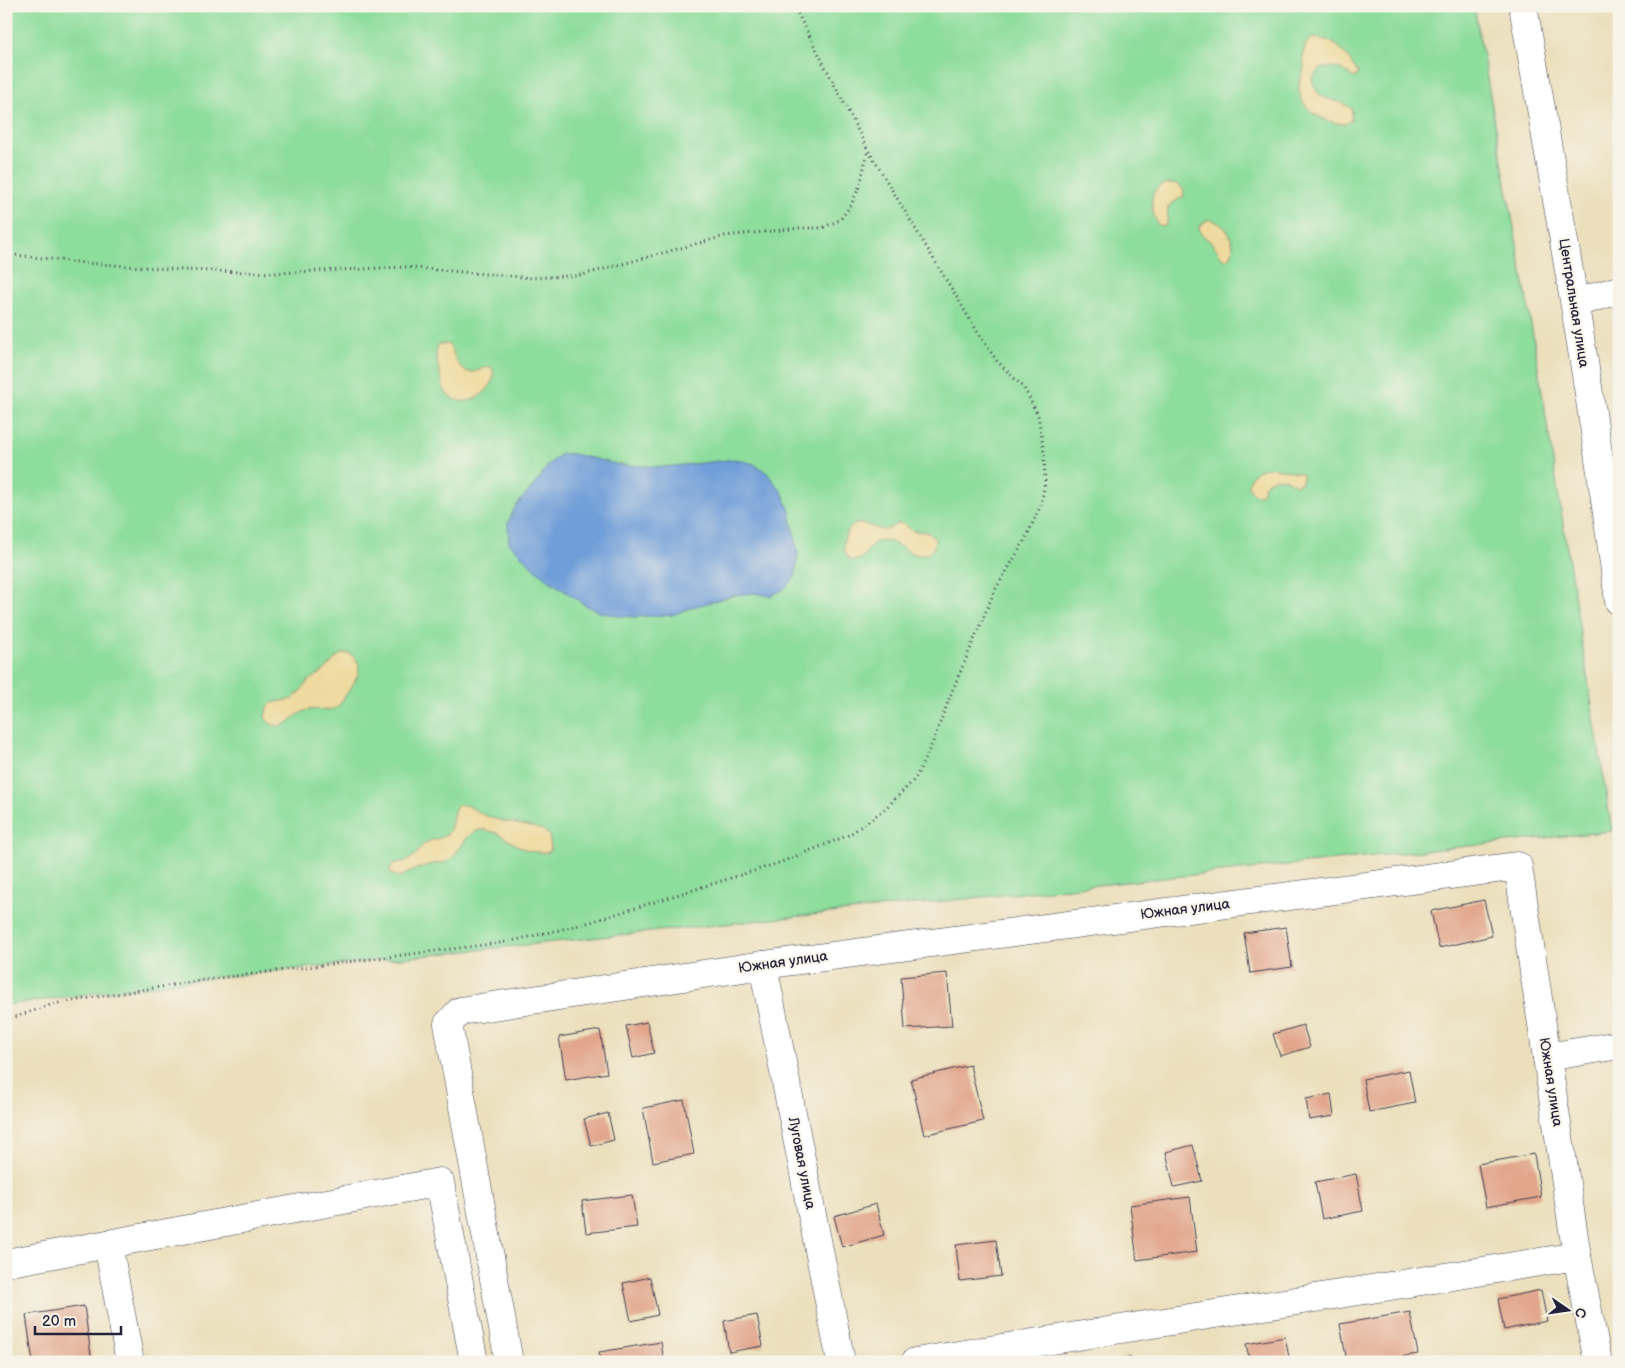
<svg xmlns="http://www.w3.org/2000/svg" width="1625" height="1368" font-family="'Balsamiq Sans',sans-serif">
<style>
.green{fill:#8ddd9c;stroke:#58806c}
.sand{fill:#eeda9e;stroke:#887e6c}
.water{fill:#6f9ed8;stroke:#48608a}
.building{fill:#e1a58a}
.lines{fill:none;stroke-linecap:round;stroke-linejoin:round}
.minor-casing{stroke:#403e4e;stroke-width:29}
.major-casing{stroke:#403e4e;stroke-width:29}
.path{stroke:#403e4e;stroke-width:3;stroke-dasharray:1 4;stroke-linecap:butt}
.minor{stroke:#fff;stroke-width:28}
.major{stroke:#fff;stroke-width:28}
.labels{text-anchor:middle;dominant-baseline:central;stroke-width:4;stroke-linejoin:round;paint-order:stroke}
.street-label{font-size:14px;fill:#22223b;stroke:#f7f3e8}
</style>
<rect width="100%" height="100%" fill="#f7f3e8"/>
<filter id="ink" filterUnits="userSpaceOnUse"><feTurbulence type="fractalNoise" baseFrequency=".02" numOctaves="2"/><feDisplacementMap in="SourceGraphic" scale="10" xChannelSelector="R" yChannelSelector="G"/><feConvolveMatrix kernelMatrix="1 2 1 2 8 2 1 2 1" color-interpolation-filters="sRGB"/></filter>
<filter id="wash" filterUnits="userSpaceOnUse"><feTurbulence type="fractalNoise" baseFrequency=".0096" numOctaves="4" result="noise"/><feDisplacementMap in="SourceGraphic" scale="20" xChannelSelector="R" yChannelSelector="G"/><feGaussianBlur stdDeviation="1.12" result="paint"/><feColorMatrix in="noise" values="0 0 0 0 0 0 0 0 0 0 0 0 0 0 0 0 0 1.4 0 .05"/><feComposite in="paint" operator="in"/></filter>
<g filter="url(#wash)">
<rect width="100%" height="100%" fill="#ebdfbc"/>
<!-- green -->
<path class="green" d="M6,6H1474L1530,317L1612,831L211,978L6,1005Z"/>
<!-- sand -->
<g class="sand">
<path d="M1312,38C1338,38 1345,54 1358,73L1357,76L1354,78C1341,68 1337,65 1320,69L1312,79C1317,105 1336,96 1352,109L1351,120L1345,124C1325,123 1301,111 1299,89C1298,81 1304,74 1304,66C1303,55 1302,45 1312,38Z"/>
<path d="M1171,183L1177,184L1183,189L1184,196L1169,205C1166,213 1169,218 1166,226L1158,225C1150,209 1146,185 1171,183Z"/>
<path d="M1207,220C1225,219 1241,246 1228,260L1223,259L1212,243L1201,234L1199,227Z"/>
<path d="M439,344H448C455,352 457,372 471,372C479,372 484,366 492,367C501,388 467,412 449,396C442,390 442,379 439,370C437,362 434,352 439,344Z"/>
<path d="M1270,467L1301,473L1303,476L1301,483L1296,485L1286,479L1274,478L1266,483L1261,495L1254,494L1248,486C1250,473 1258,469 1270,467Z"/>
<path d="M899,523L904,524L913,531L928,532L935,539L934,548C917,567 901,541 883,540C866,539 867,567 849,559C844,552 842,545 845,537C854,512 871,530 885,530C891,529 894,525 899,523Z"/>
<path d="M348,653C369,664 355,682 345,696C342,700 340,705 336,708C328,712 316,708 308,710C292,713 282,739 265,718L267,708L272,703L292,699L300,692L308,681L325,670L336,658L341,654Z"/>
<path d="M459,805C470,804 475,811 484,815C503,823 524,824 543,830L549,835L551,848L549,852C515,855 511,833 484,830C468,828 460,851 451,859C446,864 435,863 428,865C418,868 409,872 400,877L393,875L390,871L392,864C400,862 408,862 414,856C419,852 421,845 427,842C434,839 443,839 448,833C455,824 450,810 459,805Z"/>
</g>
<!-- water -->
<path class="water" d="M561,454H574L620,465L665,467L736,459L754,464L767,473L782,492L790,511L798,554L795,578L784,589L771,596L754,593L735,595L693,607L672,615L635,617L618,616L600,612L585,605L547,579L531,565L509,543L508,523L515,507L539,479L549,464Z"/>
<g id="blocks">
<!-- building -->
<g class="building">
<path d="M1484,900L1492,936L1439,948L1431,911Z"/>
<path d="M1286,927L1292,967L1250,973L1244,933Z"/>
<path d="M947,973L952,1026L905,1029L901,977Z"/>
<path d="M647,1022L654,1053L633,1058L626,1026Z"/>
<path d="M1303,1025L1310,1047L1280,1056L1273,1034Z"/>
<path d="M600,1030L607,1073L566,1080L559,1037Z"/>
<path d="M970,1065L983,1121L924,1135L911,1079Z"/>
<path d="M1409,1070L1415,1103L1369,1112L1363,1079Z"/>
<path d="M1331,1094L1334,1116L1309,1120L1306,1099Z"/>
<path d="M684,1100L694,1154L653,1162L643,1108Z"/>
<path d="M608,1113L614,1140L591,1146L584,1119Z"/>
<path d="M1193,1145L1202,1181L1174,1187L1166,1152Z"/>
<path d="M1534,1154L1541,1197L1486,1207L1478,1164Z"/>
<path d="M1356,1174L1363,1211L1322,1219L1315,1182Z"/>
<path d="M632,1195L637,1227L586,1233L582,1201Z"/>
<path d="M1190,1197L1197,1252L1137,1260L1130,1205Z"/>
<path d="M876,1204L884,1235L842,1247L834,1216Z"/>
<path d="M996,1240L1001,1276L960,1281L956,1245Z"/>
<path d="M650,1277L658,1315L631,1321L623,1283Z"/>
<path d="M1541,1290L1547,1321L1504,1330L1498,1299Z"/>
<path d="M84,1306L92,1362H33L26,1315Z"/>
<path d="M1410,1312L1418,1354L1370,1362H1347L1340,1324Z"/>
<path d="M757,1315L763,1346L729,1352L724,1321Z"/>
<path d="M1285,1337L1290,1362H1250L1246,1344Z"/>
<path d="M661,1342L664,1362H601L599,1352Z"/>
<path d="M1130,1357L1131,1362H1115L1114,1361Z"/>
</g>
</g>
</g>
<g filter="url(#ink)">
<use href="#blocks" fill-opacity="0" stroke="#403e4e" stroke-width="1"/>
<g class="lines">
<defs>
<g id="minor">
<path d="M1575,303L1619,290"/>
<path d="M763,965L841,1362"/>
<path d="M1547,1057L1619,1045"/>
<path d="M108,1244L130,1362"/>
<path d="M6,1263L440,1182L474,1362"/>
<path d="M509,1362L448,1024L460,1011L763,965L1518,866L1577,1256"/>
<path d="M915,1362L1577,1256L1598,1362"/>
</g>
<path id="major" d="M1523,6C1558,204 1593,402 1619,601"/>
</defs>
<!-- minor casing -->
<use href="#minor" class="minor-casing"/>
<!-- major casing -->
<use href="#major" class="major-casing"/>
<!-- path -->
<g class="path">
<path d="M6,254L86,263L184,270L276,273L404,267L532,278L582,275L725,236L800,228H822L840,220L851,205L860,185L868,150"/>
<path d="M6,1020L53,1004L204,980L507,942L584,924L779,863L849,835L884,810L915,779L932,744L951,694L995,590L1024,542L1041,505L1045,483L1044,452L1038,415L1024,388L997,361L977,331L868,150L794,6"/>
</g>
<!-- minor -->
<use href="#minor" class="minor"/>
<!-- major -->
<use href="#major" class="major"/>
</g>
</g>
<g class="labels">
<!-- street labels -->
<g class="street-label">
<text transform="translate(1574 303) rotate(81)">Центральная улица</text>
<text transform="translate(1185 909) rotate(-7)">Южная улица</text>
<text transform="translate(783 962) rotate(-8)">Южная улица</text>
<text transform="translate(1551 1082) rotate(81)">Южная улица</text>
<text transform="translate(802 1163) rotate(79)">Луговая улица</text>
</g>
</g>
<!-- margin -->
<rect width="1625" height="1368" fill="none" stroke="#f7f3e8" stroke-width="25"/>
<!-- north arrow -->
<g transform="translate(1568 1310) rotate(103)" stroke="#f7f3e8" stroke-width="4" paint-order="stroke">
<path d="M0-4L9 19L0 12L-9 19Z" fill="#22223b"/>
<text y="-8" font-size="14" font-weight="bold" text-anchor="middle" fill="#22223b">С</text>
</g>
<!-- scale -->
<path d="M35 1326v8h86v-8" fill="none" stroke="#22223b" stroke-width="2.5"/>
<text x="42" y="1326" font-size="15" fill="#22223b" stroke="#f7f3e8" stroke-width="4" paint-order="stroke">20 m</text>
</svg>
